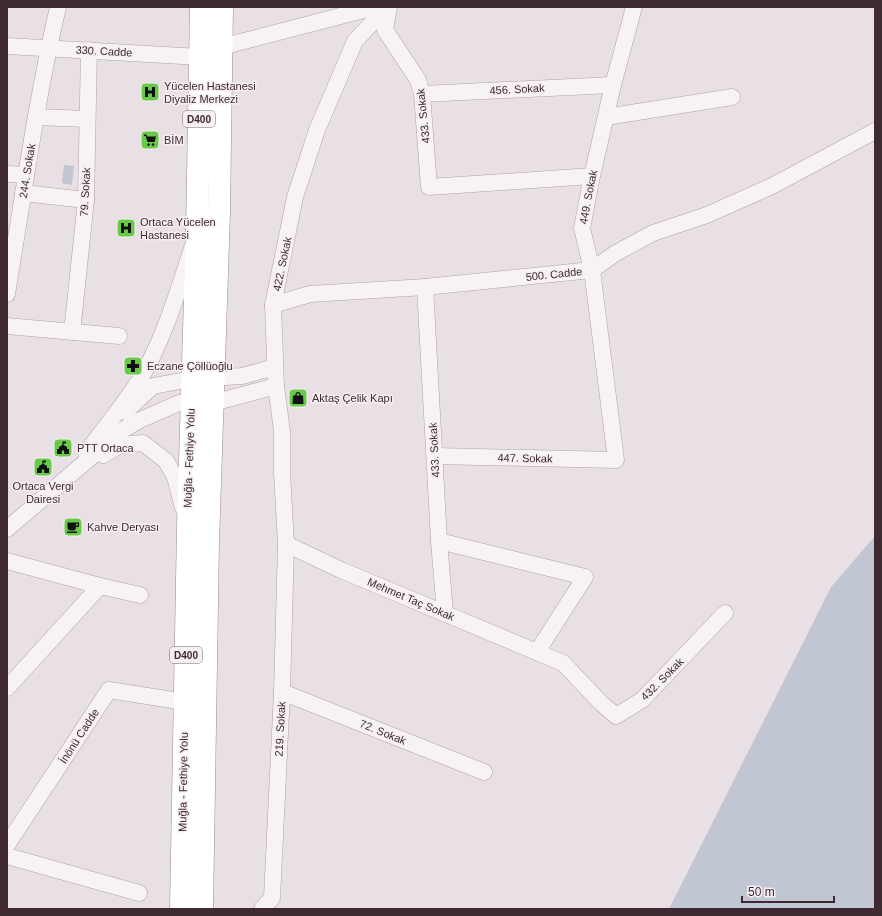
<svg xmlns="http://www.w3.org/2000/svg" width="882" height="916" font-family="Arial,sans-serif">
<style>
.green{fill:#c1c7d2}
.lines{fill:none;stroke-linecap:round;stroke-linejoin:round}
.minor-casing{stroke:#afa2a8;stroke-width:17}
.highway-casing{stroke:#9f8893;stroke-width:23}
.minor{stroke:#f7f2f4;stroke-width:16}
.highway{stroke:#fff;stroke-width:22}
.labels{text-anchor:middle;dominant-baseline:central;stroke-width:3;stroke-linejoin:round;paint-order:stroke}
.shield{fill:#f6eff3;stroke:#76646d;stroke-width:1}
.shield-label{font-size:10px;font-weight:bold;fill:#3f2933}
.street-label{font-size:11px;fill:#3f2933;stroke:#f6eff3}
.poi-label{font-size:11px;fill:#3f2933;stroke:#f6eff3;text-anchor:start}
</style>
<rect width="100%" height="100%" fill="#e8e0e4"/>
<!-- green -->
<g class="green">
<path d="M64,165L74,166L72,185L62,183Z"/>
<path d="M875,536V909H669L831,587Z"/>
</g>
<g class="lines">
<defs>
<g id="minor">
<path d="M389,7L385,30L418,80L422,94L429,187L592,176"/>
<path d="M7,46L200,57"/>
<path d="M221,47L375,7"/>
<path d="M422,94L613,85"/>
<path d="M36,117L87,119"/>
<path d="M606,117L732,97"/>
<path d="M7,174L26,175"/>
<path d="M23,193L86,200"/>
<path d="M425,287L439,541L445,613"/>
<path d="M7,294C23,198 36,101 58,7"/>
<path d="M273,305L310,294L425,287L592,270L616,253L653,233L707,215L772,186L875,131"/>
<path d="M7,326L119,336"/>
<path d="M72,332L86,200L89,50"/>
<path d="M125,412L153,386L192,379L242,376L275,367"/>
<path d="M86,453C103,430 121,408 137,384C163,343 177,294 192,248"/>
<path d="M103,455L120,445L143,443L166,461L175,477L183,508"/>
<path d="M435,456L616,460L592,270L582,228L592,176L613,85L634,7"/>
<path d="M7,529L124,429L140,420L179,403L191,402L213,403L276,386"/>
<path d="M439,541L585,577L537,652"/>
<path d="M286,544L341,570L563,663L601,703L616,716L642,700L725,613"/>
<path d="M7,561L100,586L140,595"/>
<path d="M7,688L100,586"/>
<path d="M282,692L484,772"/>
<path d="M7,845L109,690L185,702"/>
<path d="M7,856L139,893"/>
<path d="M262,909L272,898L282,692L286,544L282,473V431L276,386L273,305L295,197L317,130L355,41L387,7"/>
</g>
<g id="highway">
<path d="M181,909L188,527L197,232L201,7"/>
<path d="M202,909L208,543L219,212L222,7"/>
</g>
</defs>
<!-- minor casing -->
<use href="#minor" class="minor-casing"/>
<!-- highway casing -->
<use href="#highway" class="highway-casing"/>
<!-- minor -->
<use href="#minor" class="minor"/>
<!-- highway -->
<use href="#highway" class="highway"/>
</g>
<!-- icons -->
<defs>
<symbol id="hospital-square" viewBox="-11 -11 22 22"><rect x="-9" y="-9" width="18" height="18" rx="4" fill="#69ca49" stroke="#f6eff3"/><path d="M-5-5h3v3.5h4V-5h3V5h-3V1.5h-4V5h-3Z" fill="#111"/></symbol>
<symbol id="supermarket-square" viewBox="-11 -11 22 22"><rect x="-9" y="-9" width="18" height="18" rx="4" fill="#69ca49" stroke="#f6eff3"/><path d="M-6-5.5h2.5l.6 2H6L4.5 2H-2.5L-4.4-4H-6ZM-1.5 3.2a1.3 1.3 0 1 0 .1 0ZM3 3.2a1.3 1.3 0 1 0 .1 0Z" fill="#111"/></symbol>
<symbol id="pharmacy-square" viewBox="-11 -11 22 22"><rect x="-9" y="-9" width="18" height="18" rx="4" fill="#69ca49" stroke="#f6eff3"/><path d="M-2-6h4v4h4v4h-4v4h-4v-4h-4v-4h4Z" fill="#111"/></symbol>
<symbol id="shop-square" viewBox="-11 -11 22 22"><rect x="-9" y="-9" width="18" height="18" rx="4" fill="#69ca49" stroke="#f6eff3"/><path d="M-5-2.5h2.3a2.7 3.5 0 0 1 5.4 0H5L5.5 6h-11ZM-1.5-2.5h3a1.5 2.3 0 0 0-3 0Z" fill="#111"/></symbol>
<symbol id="civic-square" viewBox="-11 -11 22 22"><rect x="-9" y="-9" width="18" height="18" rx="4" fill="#69ca49" stroke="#f6eff3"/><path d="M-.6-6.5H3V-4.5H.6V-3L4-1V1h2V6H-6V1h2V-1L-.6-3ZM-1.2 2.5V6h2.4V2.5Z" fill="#111"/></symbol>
<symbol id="cafe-square" viewBox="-11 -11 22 22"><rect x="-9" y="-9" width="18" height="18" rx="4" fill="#69ca49" stroke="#f6eff3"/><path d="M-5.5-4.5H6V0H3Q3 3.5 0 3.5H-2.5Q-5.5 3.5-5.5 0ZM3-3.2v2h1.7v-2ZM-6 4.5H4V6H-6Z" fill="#111"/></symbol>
</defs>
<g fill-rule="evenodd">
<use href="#hospital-square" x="139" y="81" width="22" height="22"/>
<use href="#supermarket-square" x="139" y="129" width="22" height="22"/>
<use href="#hospital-square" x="115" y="217" width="22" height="22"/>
<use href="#pharmacy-square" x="122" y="355" width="22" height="22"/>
<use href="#shop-square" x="287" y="387" width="22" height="22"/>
<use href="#civic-square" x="52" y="437" width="22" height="22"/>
<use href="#civic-square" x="32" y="456" width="22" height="22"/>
<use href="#cafe-square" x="62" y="516" width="22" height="22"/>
</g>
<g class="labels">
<!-- shield labels -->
<g class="shield">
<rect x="183" y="111" width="32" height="16" rx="3"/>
<rect x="170" y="647" width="32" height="16" rx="3"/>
</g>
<g class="shield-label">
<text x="199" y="119">D400</text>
<text x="186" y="655">D400</text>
</g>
<!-- street labels -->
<g class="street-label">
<text transform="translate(104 51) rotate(3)">330. Cadde</text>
<text transform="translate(517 89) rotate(-3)">456. Sokak</text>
<text transform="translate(423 116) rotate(-96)">433. Sokak</text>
<text transform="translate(27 171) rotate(-81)">244. Sokak</text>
<text transform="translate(85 192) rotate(-87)">79. Sokak</text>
<text transform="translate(588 197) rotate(-79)">449. Sokak</text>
<text transform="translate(282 264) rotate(-78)">422. Sokak</text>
<text transform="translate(554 274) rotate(-6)">500. Cadde</text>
<text transform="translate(434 450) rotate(-93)">433. Sokak</text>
<text transform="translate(189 458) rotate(-88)">Muğla - Fethiye Yolu</text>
<text transform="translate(525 458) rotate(1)">447. Sokak</text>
<text transform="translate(411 599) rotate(23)">Mehmet Taç Sokak</text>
<text transform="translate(662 679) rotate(-45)">432. Sokak</text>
<text transform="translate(280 729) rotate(-87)">219. Sokak</text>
<text transform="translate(383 732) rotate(22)">72. Sokak</text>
<text transform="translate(79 736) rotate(-57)">İnönü Cadde</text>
<text transform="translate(183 782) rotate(-89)">Muğla - Fethiye Yolu</text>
</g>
<!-- poi labels -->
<g class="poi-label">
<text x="164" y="86">Yücelen Hastanesi<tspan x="164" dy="13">Diyaliz Merkezi</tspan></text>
<text x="164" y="140">BİM</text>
<text x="140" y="222">Ortaca Yücelen<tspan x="140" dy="13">Hastanesi</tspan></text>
<text x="147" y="366">Eczane Çöllüoğlu</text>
<text x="312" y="398">Aktaş Çelik Kapı</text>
<text x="77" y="448">PTT Ortaca</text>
<text x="43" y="486" text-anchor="middle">Ortaca Vergi<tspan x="43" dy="13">Dairesi</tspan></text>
<text x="87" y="527">Kahve Deryası</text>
</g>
</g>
<!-- border -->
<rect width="882" height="916" fill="none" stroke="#3f2933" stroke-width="16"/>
<!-- scale -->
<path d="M742 896v6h92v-6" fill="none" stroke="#3f2933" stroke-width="2"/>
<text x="748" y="896" font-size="12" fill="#3f2933" stroke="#f6eff3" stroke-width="3" paint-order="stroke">50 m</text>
</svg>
